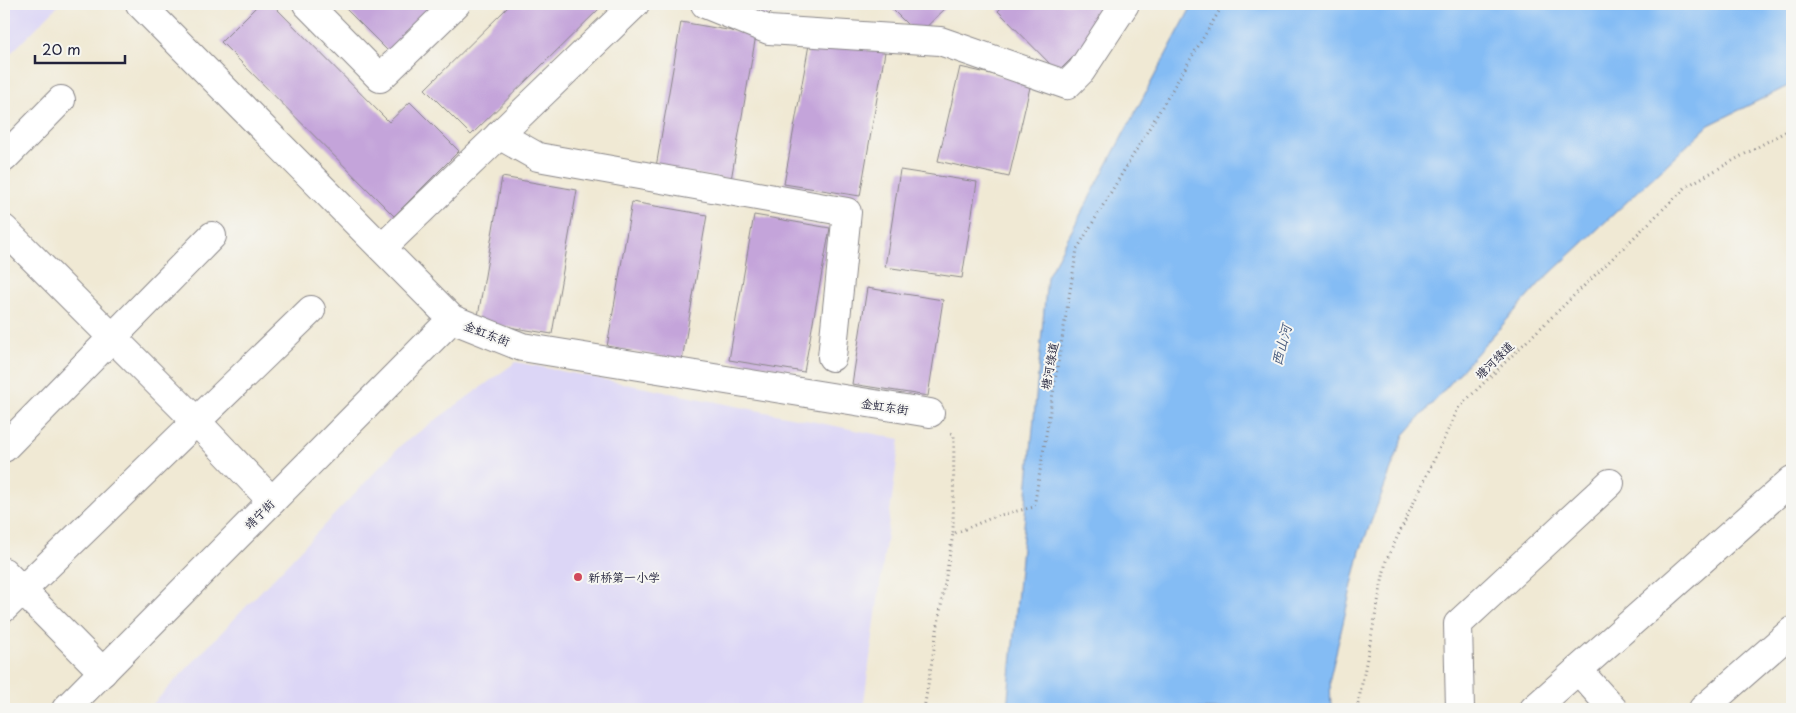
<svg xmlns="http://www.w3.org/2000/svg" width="1796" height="713" font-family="'Playpen Sans','LXGW WenKai TC',sans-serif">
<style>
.built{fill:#dcd6f6}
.water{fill:#84bcf4;stroke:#536f98}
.building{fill:#c4a4da}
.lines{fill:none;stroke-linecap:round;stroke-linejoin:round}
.minor-casing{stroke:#898688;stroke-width:30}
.path{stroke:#898688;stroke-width:3;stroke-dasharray:1 4;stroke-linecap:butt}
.minor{stroke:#fff;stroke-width:28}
.poi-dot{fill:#d1495b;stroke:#f6f6f2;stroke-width:2}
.labels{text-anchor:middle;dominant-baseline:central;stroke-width:4;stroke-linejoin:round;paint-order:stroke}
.street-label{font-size:12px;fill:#22223b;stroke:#f6f6f2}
.poi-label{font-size:12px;fill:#22223b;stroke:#f6f6f2;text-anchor:start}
.water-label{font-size:14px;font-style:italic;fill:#44587c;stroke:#f6f6f2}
</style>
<rect width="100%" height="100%" fill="#f6f6f2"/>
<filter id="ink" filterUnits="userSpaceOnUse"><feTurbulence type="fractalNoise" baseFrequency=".02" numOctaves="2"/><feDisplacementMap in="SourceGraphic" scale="10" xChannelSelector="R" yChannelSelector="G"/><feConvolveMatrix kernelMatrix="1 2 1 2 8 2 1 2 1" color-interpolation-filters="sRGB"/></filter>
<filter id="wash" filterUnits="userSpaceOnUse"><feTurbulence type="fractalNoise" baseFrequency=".0096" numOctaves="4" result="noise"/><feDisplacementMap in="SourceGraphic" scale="20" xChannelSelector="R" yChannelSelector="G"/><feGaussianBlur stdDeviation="1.12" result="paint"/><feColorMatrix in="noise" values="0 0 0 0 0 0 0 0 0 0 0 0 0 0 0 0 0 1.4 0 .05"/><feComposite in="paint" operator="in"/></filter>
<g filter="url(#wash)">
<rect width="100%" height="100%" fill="#f0e9d4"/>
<!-- built -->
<g class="built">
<path d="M4,4H60L4,60Z"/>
<path d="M516,362L900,439L863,709H148L401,445Z"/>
</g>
<!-- water -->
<path class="water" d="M1193,4H1792V84L1709,125L1540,283L1404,435L1360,551L1330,678L1331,709H1007L1047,277Z"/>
<g id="blocks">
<!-- building -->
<g class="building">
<path d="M259,4H272L389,122L410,102L459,151L394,216L221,42Z"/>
<path d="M352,4H437L389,52L346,9Z"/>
<path d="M511,4H604L471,135L425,89Z"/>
<path d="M747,4H779L763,20Z"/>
<path d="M887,4H950L918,35Z"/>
<path d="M1005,4H1121L1124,6L1058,72L998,11Z"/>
<path d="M681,22L756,35L731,180L656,167Z"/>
<path d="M810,39L885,52L860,196L784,184Z"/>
<path d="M960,67L1031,83L1009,177L938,161Z"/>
<path d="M900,170L977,182L962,278L885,267Z"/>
<path d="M502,177L577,190L552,334L477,322Z"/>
<path d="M632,202L707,215L682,360L607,347Z"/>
<path d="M754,215L830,228L804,372L729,360Z"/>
<path d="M867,288L943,300L928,396L852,384Z"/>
</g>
</g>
</g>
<g filter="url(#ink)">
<use href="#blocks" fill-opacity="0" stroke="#898688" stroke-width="1"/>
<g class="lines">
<defs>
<g id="minor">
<path d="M140,4L452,319L522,347L930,413"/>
<path d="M307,4L380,78L456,4"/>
<path d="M705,4L769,30L940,41L1067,85L1081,71L1125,4"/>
<path d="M499,135L538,157L847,212L832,357"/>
<path d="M4,158L61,100"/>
<path d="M4,229L196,421L272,501"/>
<path d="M382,248L635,4"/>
<path d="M4,448L212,236"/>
<path d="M4,572L103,672"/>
<path d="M4,608L311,310"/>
<path d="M1578,670L1613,709"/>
<path d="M66,709L452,319"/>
<path d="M1460,709L1458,624L1610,483"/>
<path d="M1534,709L1792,480"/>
<path d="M1703,709L1792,631"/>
</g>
</defs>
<!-- minor casing -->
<use href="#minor" class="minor-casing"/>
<!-- path -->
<g class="path">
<path d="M951,433L954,435L953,534"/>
<path d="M924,709L953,534L996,516L1034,507L1077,249L1221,8L1222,4"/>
<path d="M1357,709L1386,561L1459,407L1687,186L1792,128"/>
</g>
<!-- minor -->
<use href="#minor" class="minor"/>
</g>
</g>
<!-- markers -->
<circle class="poi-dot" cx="578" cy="577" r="5"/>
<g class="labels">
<!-- street labels -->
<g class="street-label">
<text transform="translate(487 333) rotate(21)">金虹东街</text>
<text transform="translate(1494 360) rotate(-44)">塘河绿道</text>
<text transform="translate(1049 366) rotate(-80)">塘河绿道</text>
<text transform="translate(885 406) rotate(9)">金虹东街</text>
<text transform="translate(259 514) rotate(-45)">靖宁街</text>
</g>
<!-- poi labels -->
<g class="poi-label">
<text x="588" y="577">新桥第一小学</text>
</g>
<!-- water labels -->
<g class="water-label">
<text transform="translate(1281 345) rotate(-75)">西山河</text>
</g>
</g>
<!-- margin -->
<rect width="1796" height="713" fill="none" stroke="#f6f6f2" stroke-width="20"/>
<!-- scale -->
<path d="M35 55v8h90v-8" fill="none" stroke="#22223b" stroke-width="2.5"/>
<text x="42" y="55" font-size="15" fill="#22223b" stroke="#f6f6f2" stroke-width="4" paint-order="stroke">20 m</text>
</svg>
